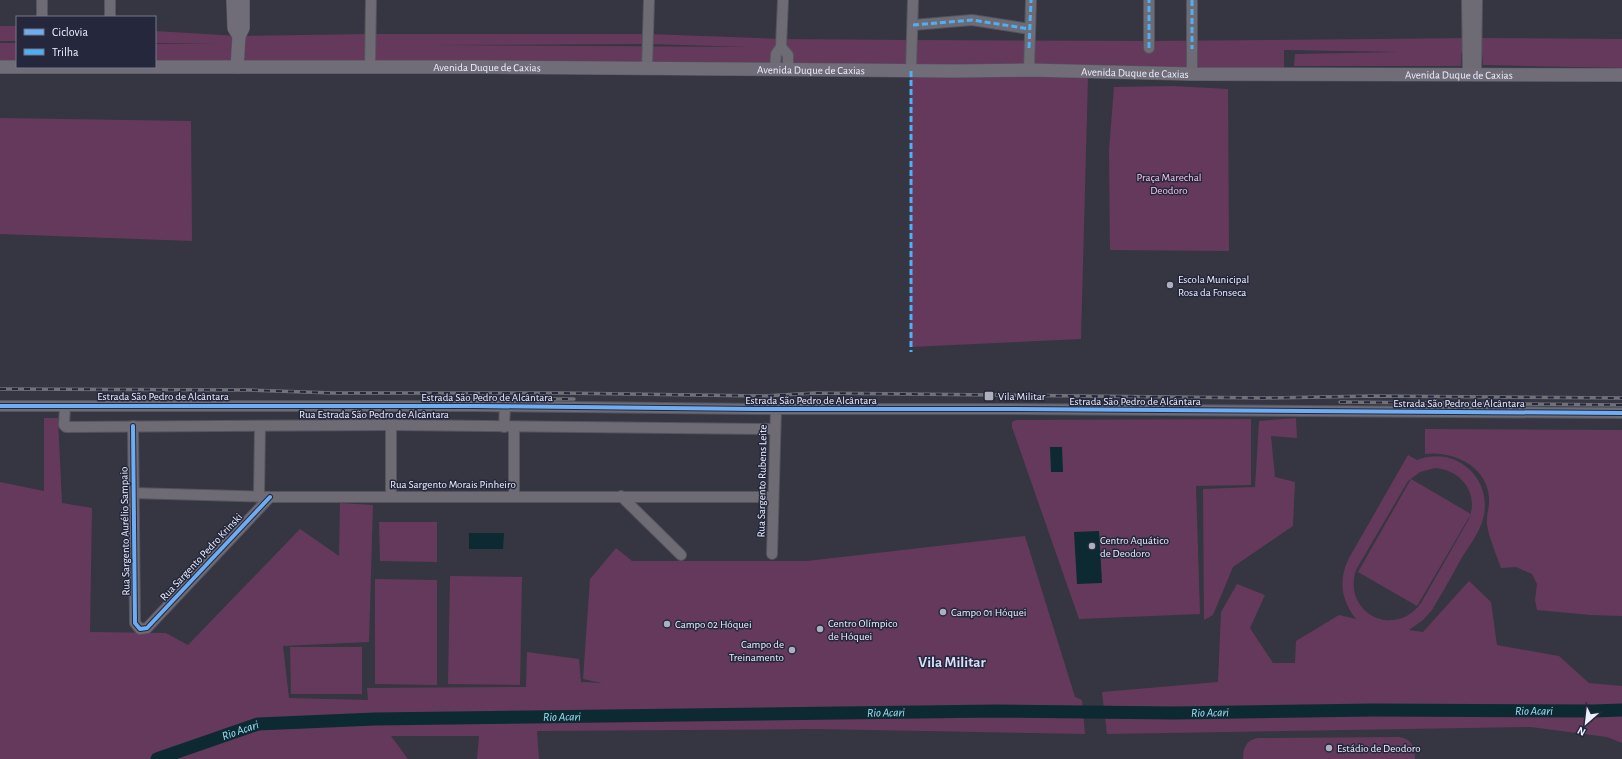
<svg xmlns="http://www.w3.org/2000/svg" width="1622" height="759" font-family="'Alegreya Sans',sans-serif">
<style>
.green{fill:#65395b;fill-rule:evenodd}
.water{fill:#0d2a33}
.lines{fill:none;stroke-linecap:round;stroke-linejoin:round}
.river{stroke:#0d2a33;stroke-width:13}
.minor-casing{stroke:#53555e;stroke-width:12}
.major-casing{stroke:#53555e;stroke-width:14}
.minor{stroke:#6f6b74;stroke-width:10}
.major{stroke:#706c78;stroke-width:13}
.rail-casing{stroke:#71717a;stroke-width:3.5}
.rail{stroke:#25283d;stroke-width:2;stroke-dasharray:6;stroke-linecap:butt}
.quiet{stroke:#4cb0f7;stroke-width:3;stroke-dasharray:6 3;stroke-linecap:butt}
.cycleway-casing{stroke:#25283d;stroke-width:6}
.cycleway{stroke:#6dadf4;stroke-width:4}
.poi-dot{fill:#adafbc;stroke:#25283d;stroke-width:1.5}
.labels{text-anchor:middle;dominant-baseline:central;stroke-width:3;stroke-linejoin:round;paint-order:stroke}
.street-label{font-size:11px;fill:#edf0fe;stroke:#25283d}
.park-label{font-size:11px;fill:#f9c3e9;stroke:#25283d}
.poi-label{font-size:11px;fill:#edf0fe;stroke:#25283d;text-anchor:start}
.water-label{font-size:12px;font-style:italic;fill:#9de5fa;stroke:#25283d}
.district-label{font-size:15px;font-weight:bold;fill:#d9defa;stroke:#25283d}
</style>
<rect width="100%" height="100%" fill="#353641"/>
<!-- green -->
<g class="green">
<rect x="0" y="26" width="17" height="15"/>
<path d="M155,31L239,36L371,34H649L781,39L912,40L1149,41L1477,38L1622,39V68L1483,65L1482,53H1461V66H1294L1295,54L1399,52L1284,50V74L1088,77L1081,339L910,347V72L155,67V44H218L155,43ZM648,44L748,47L432,45Z"/>
<rect x="0" y="43" width="17" height="23"/>
<path d="M1173,86L1228,89L1229,251L1110,250L1109,150L1114,87Z"/>
<path d="M0,118L191,121L192,241L0,234Z"/>
<path d="M44,418H58L62,503L92,508L90,632L166,633L188,645L300,529L339,556L340,503L373,505L369,642L283,646L289,698L368,700L367,688L526,687L527,652L579,659L581,682L602,683L583,679L590,579L616,548L632,561H807L1025,536L1075,697L1082,700L1085,734L817,729L537,731L539,759H477L479,736H391L408,759H0V482L44,491Z"/>
<path d="M1296,418L1297,438L1271,436L1275,477L1295,482L1293,526L1233,567L1213,615L1204,620L1203,489L1255,487L1259,421Z"/>
<path d="M1251,419V485L1196,486L1200,614L1079,619L1012,427V422L1016,420Z"/>
<path d="M1425,429L1622,430V616L1590,615L1537,610L1535,600L1537,584L1532,574L1516,567L1501,568C1497,556 1488,536 1487,524C1486,515 1490,506 1489,497C1487,466 1452,450 1425,454Z"/>
<path d="M1408,455L1417,460C1433,454 1450,455 1464,465C1483,478 1490,503 1481,525C1476,537 1468,548 1461,559C1452,576 1442,593 1432,610L1423,620L1409,630L1423,632L1469,581L1491,602L1497,645L1559,656L1589,683L1622,686V743L1607,737L1531,727L1107,734L1102,692L1218,682L1221,612L1237,584L1265,595L1250,628L1273,663H1295L1296,641L1339,615L1356,619C1341,600 1338,580 1349,558ZM1435,468C1462,470 1479,494 1469,519L1421,603C1394,640 1342,612 1356,570L1408,481L1420,472Z"/>
<path d="M1411,479L1471,514L1417,606L1358,572Z"/>
<path d="M379,522H437V562L380,561Z"/>
<path d="M450,576L522,577L520,685L448,684Z"/>
<path d="M375,579L437,580V685L375,684Z"/>
<path d="M290,647H362V694H291Z"/>
<path d="M1399,737C1412,739 1415,747 1415,759H1243C1243,748 1246,740 1258,738Z"/>
</g>
<!-- water -->
<g class="water">
<path d="M1050,447H1062L1063,472H1051Z"/>
<path d="M1099,531L1102,583L1077,584L1074,532Z"/>
<path d="M469,533H504L503,549H469Z"/>
</g>
<g class="lines">
<!-- river -->
<path class="river" id="s1" d="M157,759L258,724L375,719L997,711L1175,713L1373,710L1593,711L1622,710"/>
<defs>
<g id="minor">
<path d="M110,0V17"/>
<path d="M1192,0V74"/>
<path d="M1467,0L1468,75"/>
<path d="M42,17V0"/>
<path d="M913,25L972,20L1030,29"/>
<path d="M781,47L788,55V69"/>
<path d="M1149,48V0"/>
<path d="M370,67L371,0"/>
<path d="M647,68L649,0"/>
<path d="M775,69L776,54L781,47L783,0"/>
<path d="M1029,70L1031,0"/>
<path d="M911,71L913,0"/>
<path d="M1476,75L1477,0"/>
<path d="M0,406H475L755,409H1003L1622,413"/>
<path d="M65,406L64,425L66,427L391,425L775,429"/>
<path d="M133,426L135,623L140,629L147,628L270,497"/>
<path d="M504,427L505,406"/>
<path d="M514,427V496"/>
<path d="M133,493L270,497H773"/>
<path d="M259,496L260,426"/>
<path d="M391,496V425"/>
<path d="M621,496L681,555"/>
<path d="M772,554L776,409"/>
</g>
<g id="major">
<path d="M233,0L234,28L239,36"/>
<path id="s2" d="M0,67H489L955,71L1029,70L1192,74L1622,75"/>
<path d="M237,67L239,36L243,28V0"/>
</g>
</defs>
<!-- minor casing -->
<use href="#minor" class="minor-casing"/>
<!-- major casing -->
<use href="#major" class="major-casing"/>
<!-- minor -->
<use href="#minor" class="minor"/>
<!-- major -->
<use href="#major" class="major"/>
<defs>
<g id="rail">
<path d="M0,389L249,390L333,393H559L764,396L815,393L1265,398L1374,396L1622,398"/>
<path d="M538,399H574"/>
<path d="M1340,402L1622,405"/>
</g>
</defs>
<!-- rail casing -->
<use href="#rail" class="rail-casing"/>
<!-- rail -->
<use href="#rail" class="rail"/>
<!-- quiet -->
<g class="quiet">
<path d="M1192,0V49"/>
<path d="M913,25L972,20L1030,29"/>
<path d="M1029,48L1031,0"/>
<path d="M1149,48V0"/>
<path d="M911,71V352"/>
</g>
<defs>
<g id="cycleway">
<path d="M0,406H475L755,409H1003L1622,413"/>
<path d="M133,426L135,623L140,629L147,628L270,497"/>
</g>
</defs>
<!-- cycleway casing -->
<use href="#cycleway" class="cycleway-casing"/>
<!-- cycleway -->
<use href="#cycleway" class="cycleway"/>
</g>
<!-- markers -->
<g class="poi-dot">
<circle cx="1170" cy="285" r="4"/>
<rect x="984" y="391" width="10" height="10" rx="2"/>
<circle cx="1092" cy="546" r="4"/>
<circle cx="943" cy="612" r="4"/>
<circle cx="667" cy="624" r="4"/>
<circle cx="820" cy="629" r="4"/>
<circle cx="792" cy="650" r="4"/>
<circle cx="1329" cy="748" r="4"/>
</g>
<g class="labels">
<!-- street labels -->
<g class="street-label">
<text stroke="none"><textPath href="#s2" startOffset="487">Avenida Duque de Caxias</textPath></text>
<text stroke="none"><textPath href="#s2" startOffset="811">Avenida Duque de Caxias</textPath></text>
<text stroke="none"><textPath href="#s2" startOffset="1135">Avenida Duque de Caxias</textPath></text>
<text stroke="none"><textPath href="#s2" startOffset="1459">Avenida Duque de Caxias</textPath></text>
<text x="163" y="396">Estrada São Pedro de Alcântara</text>
<text x="487" y="397">Estrada São Pedro de Alcântara</text>
<text x="811" y="400">Estrada São Pedro de Alcântara</text>
<text x="1135" y="401">Estrada São Pedro de Alcântara</text>
<text x="1459" y="403">Estrada São Pedro de Alcântara</text>
<text x="374" y="414">Rua Estrada São Pedro de Alcântara</text>
<text transform="translate(762 481) rotate(-89)">Rua Sargento Rubens Leite</text>
<text x="453" y="484">Rua Sargento Morais Pinheiro</text>
<text transform="translate(125 531) rotate(-91)">Rua Sargento Aurélio Sampaio</text>
<text transform="translate(201 557) rotate(-47)">Rua Sargento Pedro Krinski</text>
</g>
<!-- park labels -->
<g class="park-label">
<text x="1169" y="177">Praça Marechal<tspan x="1169" dy="13">Deodoro</tspan></text>
</g>
<!-- poi labels -->
<g class="poi-label">
<text x="1178" y="279">Escola Municipal<tspan x="1178" dy="13">Rosa da Fonseca</tspan></text>
<text x="998" y="396">Vila Militar</text>
<text x="1100" y="540">Centro Aquático<tspan x="1100" dy="13">de Deodoro</tspan></text>
<text x="951" y="612">Campo 01 Hóquei</text>
<text x="828" y="623">Centro Olímpico<tspan x="828" dy="13">de Hóquei</tspan></text>
<text x="675" y="624">Campo 02 Hóquei</text>
<text x="784" y="644" text-anchor="end">Campo de<tspan x="784" dy="13">Treinamento</tspan></text>
<text x="1337" y="748">Estádio de Deodoro</text>
</g>
<!-- water labels -->
<g class="water-label">
<text stroke="none"><textPath href="#s1" startOffset="1383">Rio Acari</textPath></text>
<text stroke="none"><textPath href="#s1" startOffset="735">Rio Acari</textPath></text>
<text stroke="none"><textPath href="#s1" startOffset="1059">Rio Acari</textPath></text>
<text stroke="none"><textPath href="#s1" startOffset="411">Rio Acari</textPath></text>
<text stroke="none"><textPath href="#s1" startOffset="88">Rio Acari</textPath></text>
</g>
<!-- district labels -->
<g class="district-label">
<text x="952" y="662">Vila Militar</text>
</g>
</g>
<!-- legend -->
<rect x="16" y="16" width="140" height="52" fill="#25283d" stroke="#75788a"/>
<rect x="24" y="29" width="20" height="6" fill="#6dadf4" stroke="#75788a"/>
<text x="52" y="36" font-size="12" fill="#edf0fe">Ciclovia</text>
<rect x="24" y="49" width="20" height="6" fill="#4cb0f7" stroke="#75788a"/>
<text x="52" y="56" font-size="12" fill="#edf0fe">Trilha</text>
<!-- north arrow -->
<g transform="translate(1586 723) rotate(208)" stroke="#25283d" stroke-width="3" paint-order="stroke">
<path d="M0-3L7 15L0 10L-7 15Z" fill="#edf0fe"/>
<text y="-6" font-size="11" font-weight="bold" text-anchor="middle" fill="#edf0fe">N</text>
</g>
</svg>
